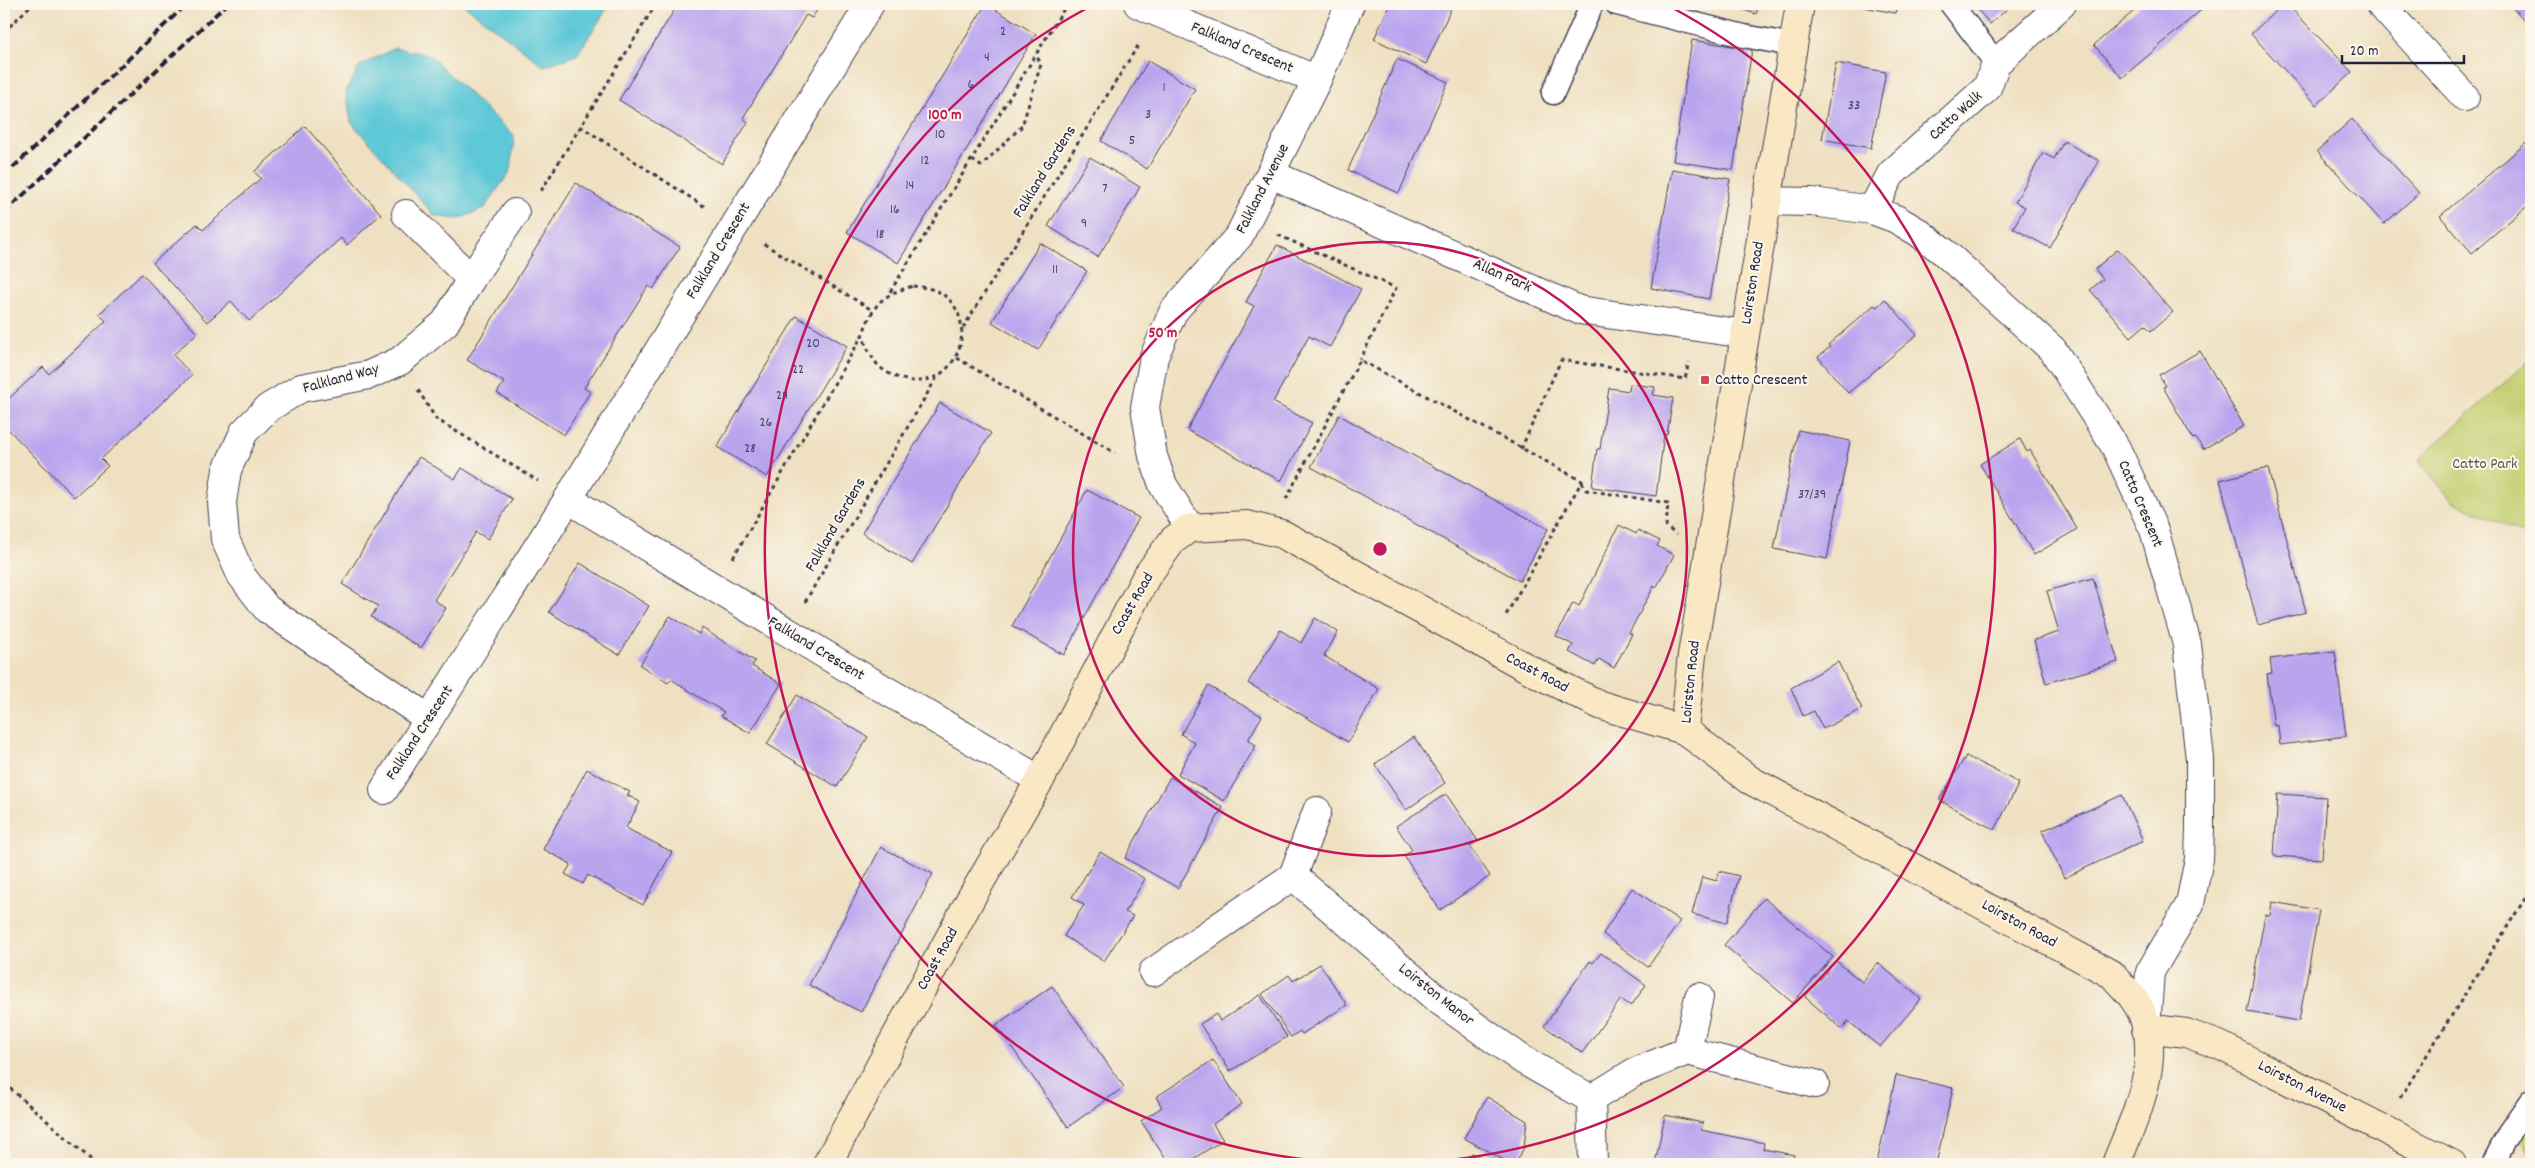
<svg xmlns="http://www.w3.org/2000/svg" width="2535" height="1168" font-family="Dekko,sans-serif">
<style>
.green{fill:#c3cf71;stroke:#727856}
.water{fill:#5dc8d7;stroke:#407589}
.building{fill:#b9a4ee}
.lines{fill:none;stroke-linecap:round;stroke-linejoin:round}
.lane-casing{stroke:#413e4f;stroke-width:25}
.street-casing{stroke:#413e4f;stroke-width:30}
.secondary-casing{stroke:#413e4f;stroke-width:30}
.path{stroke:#413e4f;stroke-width:3;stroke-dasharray:4 4;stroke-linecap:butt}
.lane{stroke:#fff;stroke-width:22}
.street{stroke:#fff;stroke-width:28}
.secondary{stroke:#fae7c3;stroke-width:28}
.rail{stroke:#22223b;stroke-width:4;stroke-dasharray:8 4;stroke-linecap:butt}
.ring{fill:none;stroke:#c2185b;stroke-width:2.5}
.poi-dot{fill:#d1495b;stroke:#fbf7ec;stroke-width:2}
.labels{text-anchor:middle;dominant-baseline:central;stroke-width:4;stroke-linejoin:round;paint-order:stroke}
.number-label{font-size:14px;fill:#484268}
.street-label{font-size:16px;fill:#22223b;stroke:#fbf7ec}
.poi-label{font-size:16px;fill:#22223b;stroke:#fbf7ec;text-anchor:start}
.park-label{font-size:16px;fill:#52564b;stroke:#fbf7ec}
.centre{fill:#c2185b;stroke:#fbf7ec;stroke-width:2.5}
.ring-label{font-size:15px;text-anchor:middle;font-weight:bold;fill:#c2185b;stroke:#fbf7ec;stroke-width:4;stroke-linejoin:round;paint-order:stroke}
</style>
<rect width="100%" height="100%" fill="#fbf7ec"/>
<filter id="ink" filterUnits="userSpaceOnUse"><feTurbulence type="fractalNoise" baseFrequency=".02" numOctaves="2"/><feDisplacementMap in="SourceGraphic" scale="10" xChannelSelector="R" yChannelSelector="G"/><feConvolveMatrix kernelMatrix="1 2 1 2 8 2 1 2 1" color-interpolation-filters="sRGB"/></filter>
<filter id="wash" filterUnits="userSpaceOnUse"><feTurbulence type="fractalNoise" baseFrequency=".0096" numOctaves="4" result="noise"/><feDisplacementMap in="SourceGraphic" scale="20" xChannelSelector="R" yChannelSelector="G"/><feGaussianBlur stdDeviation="1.12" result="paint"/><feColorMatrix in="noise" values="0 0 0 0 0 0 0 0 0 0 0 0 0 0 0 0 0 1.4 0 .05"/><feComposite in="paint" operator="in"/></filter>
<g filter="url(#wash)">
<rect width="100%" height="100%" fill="#efe0c1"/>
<!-- green -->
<g class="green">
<path d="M2531,359V538L2453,501L2418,460Z"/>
<path d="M2531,1116V1160L2522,1140Z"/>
</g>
<!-- water -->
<g class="water">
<path d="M463,4H610L577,55L544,66Z"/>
<path d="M395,48L429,55L514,136L511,170L484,209L458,219L435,216L351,122L346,91L360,66Z"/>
</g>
<g id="blocks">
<!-- building -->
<g class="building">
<path d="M678,4H821L812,18L806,15L743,118L748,122L722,164L619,100Z"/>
<path d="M986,4L1036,34L898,263L847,232Z"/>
<path d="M1390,4H1453L1426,64L1374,39Z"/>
<path d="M1727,4H1759L1756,14Z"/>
<path d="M1859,4H1897L1895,13L1859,6Z"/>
<path d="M1973,4H2013L1990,24Z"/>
<path d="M2142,4H2208L2122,78L2094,45Z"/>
<path d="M2283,4H2287L2352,72L2317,105L2251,34Z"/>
<path d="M2509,4H2531V27Z"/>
<path d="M1692,40L1752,49L1733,170L1673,161Z"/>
<path d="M1397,59L1448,82L1399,193L1348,170Z"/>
<path d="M1148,61L1195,89L1147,169L1101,141Z"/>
<path d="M1836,63L1886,72L1871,148L1822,139Z"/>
<path d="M2352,119L2419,193L2384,224L2317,151Z"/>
<path d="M305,126L381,214L347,245L341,238L249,321L231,301L207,322L153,263L197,224L203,230L261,178L254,172Z"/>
<path d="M2531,139V203L2472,253L2440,216Z"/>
<path d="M2064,141L2099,161L2050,248L2013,228L2025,207L2015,202L2043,153L2054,159Z"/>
<path d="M1090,157L1140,187L1098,257L1048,226Z"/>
<path d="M1672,169L1730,179L1709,299L1651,288Z"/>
<path d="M576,183L680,247L653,289L648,286L584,388L590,392L564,435L497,393L504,382L467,360Z"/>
<path d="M1040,243L1087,271L1038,350L992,322Z"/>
<path d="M1277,245L1361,289L1330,347L1309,336L1273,402L1312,423L1281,481L1187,430L1254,306L1246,302Z"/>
<path d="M2118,249L2173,312L2151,331L2145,325L2131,337L2090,290L2103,279L2095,269Z"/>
<path d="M142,274L197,333L173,355L192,375L101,459L108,466L74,497L4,425V403L43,367L49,374L106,321L99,314Z"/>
<path d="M1885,299L1917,335L1848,393L1818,357L1830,347L1828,345L1874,305L1877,307Z"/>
<path d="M796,316L847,346L767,477L717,447Z"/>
<path d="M2200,351L2244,426L2203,449L2196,438L2193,439L2163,387L2166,386L2159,375Z"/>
<path d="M1630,384L1655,387L1653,395L1673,398L1667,435L1664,434L1656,496L1592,487L1597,449H1600L1609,388L1629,391Z"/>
<path d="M940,403L991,433L912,564L862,533Z"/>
<path d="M1339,415L1548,529L1520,581L1311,467Z"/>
<path d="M1798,430L1850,441L1827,559L1774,549Z"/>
<path d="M2020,439L2027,452L2030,450L2077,529L2034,555L1980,464Z"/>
<path d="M419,457L455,479L462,468L512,499L488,539L476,532L434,600L446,608L421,648L371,617L378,606L342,584Z"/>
<path d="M2268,468L2306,612L2258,625L2220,480Z"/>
<path d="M1087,490L1139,518L1064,655L1012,626Z"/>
<path d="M1619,525L1636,534L1638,530L1660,541L1657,546L1674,555L1656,588L1654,586L1629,633L1632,634L1614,668L1599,659L1595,666L1569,652L1573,645L1556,636L1573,603L1579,606Z"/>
<path d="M580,563L649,606L619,655L549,612Z"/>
<path d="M2093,578L2118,662L2046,683L2034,640L2059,632L2047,591Z"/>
<path d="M670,616L699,634L702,628L729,645L755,661L752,666L781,684L750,733L721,716L724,712L697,696L671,679L668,683L640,665Z"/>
<path d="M1315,618L1338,632L1324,656L1379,689L1348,742L1248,683L1280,630L1301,643Z"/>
<path d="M2335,651L2346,736L2280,745L2278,725L2274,726L2267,674L2272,673L2270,659Z"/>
<path d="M1838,662L1862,709L1823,729L1814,711L1803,716L1791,688Z"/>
<path d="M1208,686L1262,716L1248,740L1256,745L1224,801L1178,774L1195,743L1181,734Z"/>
<path d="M797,695L868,737L837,787L767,744Z"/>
<path d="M1414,737L1445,783L1406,810L1375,764Z"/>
<path d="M1966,756L2019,783L1995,830L1939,800Z"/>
<path d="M587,769L630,792L627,795L640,802L626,828L672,852L643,905L588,875L583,884L565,874L571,864L543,849Z"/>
<path d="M1170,777L1223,807L1178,888L1125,858Z"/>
<path d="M1446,794L1478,841L1470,846L1490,876L1440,910L1404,856L1412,850L1396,826Z"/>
<path d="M2278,794L2326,797L2322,859L2274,856Z"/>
<path d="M2122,795L2143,841L2064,878L2042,831Z"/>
<path d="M881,847L933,874L861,1012L809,985Z"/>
<path d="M1100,852L1145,879L1125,912L1133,916L1104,961L1064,936L1084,905L1072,897Z"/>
<path d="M1719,871L1739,876L1727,923L1692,914L1702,877L1717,881Z"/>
<path d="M1632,888L1680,921L1648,967L1603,934Z"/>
<path d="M1764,898L1833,957L1793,1003L1724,945Z"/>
<path d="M2272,902L2319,910L2299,1021L2247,1012L2265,915L2270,916Z"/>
<path d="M1601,953L1646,985L1631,1006L1621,999L1582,1053L1544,1026L1590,961L1593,963Z"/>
<path d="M1836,961L1862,982L1878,963L1921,999L1880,1047L1848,1021L1842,1029L1805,997Z"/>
<path d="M1320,964L1347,1005L1302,1034L1300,1031L1291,1037L1262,994L1289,975L1293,981Z"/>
<path d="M1052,986L1124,1087L1068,1127L996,1025Z"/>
<path d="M1260,995L1287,1037L1230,1071L1200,1024L1216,1014L1220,1021Z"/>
<path d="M1213,1060L1242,1104L1213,1124L1223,1140L1185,1164H1169L1141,1121L1162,1107L1156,1097Z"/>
<path d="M1896,1075L1953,1088L1936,1164L1877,1163Z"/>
<path d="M1487,1097L1527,1121L1524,1147L1516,1164H1511L1464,1138Z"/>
<path d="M1665,1115L1703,1123L1701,1130L1764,1143L1763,1149L1794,1155L1792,1164H1655Z"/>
<path d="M1472,1153L1494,1164H1466Z"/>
</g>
</g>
</g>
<g filter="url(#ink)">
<use href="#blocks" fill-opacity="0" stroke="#413e4f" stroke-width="1"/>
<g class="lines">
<defs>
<g id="lane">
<path d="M1617,4L1744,36L1793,45"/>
<path d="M1951,4L1996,63"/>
<path d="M1553,93L1592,4"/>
<path d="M2493,1164L2511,1129L2531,1100"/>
</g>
<g id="street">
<path d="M1138,4L1317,80"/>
<path d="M2380,4L2465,97"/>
<path d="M1271,174L1579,310L1745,334"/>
<path d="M1766,201L1812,202L1872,210L1896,219L1918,232L1944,252L2053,350L2116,448L2154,530L2187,644L2200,759V828L2199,859L2190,904L2150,972L2146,1028"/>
<path d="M1872,210L1891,174L1987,88L1996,63L2062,4"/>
<path d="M406,214L471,279"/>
<path d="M568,499L839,663L1040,780"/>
<path d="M1190,528L1163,485L1153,456L1145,407L1154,357L1173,312L1239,236L1317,80L1350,4"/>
<path d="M429,719L267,609L241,575L225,539L222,502L227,470L244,432L268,408L301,388L369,375L400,361L445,323L471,279L515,213"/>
<path d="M384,790L568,499L870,4"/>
<path d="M1293,876L1437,999L1523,1060L1591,1099L1593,1164"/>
<path d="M1153,972L1293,876L1317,811"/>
<path d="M1687,1051L1699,997"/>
<path d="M1591,1099L1633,1073L1687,1051L1815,1084"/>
</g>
<g id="secondary">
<path d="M1684,730L1692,655L1800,4"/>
<path d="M2146,1028L2186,1033L2219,1045L2452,1164"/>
<path d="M827,1164L971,898L1040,780L1146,577L1173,540L1190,528L1247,525L1282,534L1542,676L1600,705L1684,730L1750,780L2113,975C2119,983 2127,990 2133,998C2170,1047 2135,1116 2116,1164"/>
</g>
</defs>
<!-- lane casing -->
<use href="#lane" class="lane-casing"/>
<!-- street casing -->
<use href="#street" class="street-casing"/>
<!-- secondary casing -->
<use href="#secondary" class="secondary-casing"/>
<!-- path -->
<g class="path">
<path d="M4,32L32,4"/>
<path d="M580,126L705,207"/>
<path d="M972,160L981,166L1022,126L1041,64L1036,55"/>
<path d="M541,191L656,4"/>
<path d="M1278,235L1396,288L1360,360"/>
<path d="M764,244L872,310"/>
<path d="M913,286C920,287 929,288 935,290C983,311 962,391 906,380C894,377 881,371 874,360C869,353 866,344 862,336C874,304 879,296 913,286Z"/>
<path d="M890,292L1067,4"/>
<path d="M963,328L1139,44"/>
<path d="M957,358L1115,453"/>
<path d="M418,390L436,419L538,481"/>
<path d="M1521,449L1561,360L1685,379L1689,362"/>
<path d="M1582,482L1586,490L1668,503L1666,526L1676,535"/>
<path d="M1286,499L1360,360L1582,481L1506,615"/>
<path d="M733,558L862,336"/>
<path d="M805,602L937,377"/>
<path d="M4,1083L96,1164"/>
<path d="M2400,1098L2531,889"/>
</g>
<!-- lane -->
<use href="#lane" class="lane"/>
<!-- street -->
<use href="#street" class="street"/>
<!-- secondary -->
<use href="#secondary" class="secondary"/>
<!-- rail -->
<g class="rail">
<path d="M4,176L187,4"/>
<path d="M4,213L227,4"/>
</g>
</g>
</g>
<!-- distance rings -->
<g class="ring">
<circle cx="1380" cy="549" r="307"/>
<path d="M1669 6A615 615 0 1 1 1091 6"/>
</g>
<!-- markers -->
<rect class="poi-dot" x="1700" y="375" width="10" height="10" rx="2.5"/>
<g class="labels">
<!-- number labels -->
<g class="number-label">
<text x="1003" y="32">2</text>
<text x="987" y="58">4</text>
<text x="971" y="85">6</text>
<text x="1164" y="88">1</text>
<text x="1854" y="106">33</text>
<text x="1148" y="115">3</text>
<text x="940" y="135">10</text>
<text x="1132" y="141">5</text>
<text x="925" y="161">12</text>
<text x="910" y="186">14</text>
<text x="1105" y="189">7</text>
<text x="895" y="210">16</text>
<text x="1084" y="224">9</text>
<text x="880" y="235">18</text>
<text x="1055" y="270">11</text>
<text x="813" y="344">20</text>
<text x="798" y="370">22</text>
<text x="782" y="396">24</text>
<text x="766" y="423">26</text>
<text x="750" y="449">28</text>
<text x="1812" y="495">37/39</text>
</g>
<!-- street labels -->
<g class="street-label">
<text transform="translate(1242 48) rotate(23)">Falkland Crescent</text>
<text transform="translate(1956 116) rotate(-42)">Catto Walk</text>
<text transform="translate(1045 172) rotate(-58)">Falkland Gardens</text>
<text transform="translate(1263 189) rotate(-63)">Falkland Avenue</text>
<text transform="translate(719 251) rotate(-59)">Falkland Crescent</text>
<text transform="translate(1502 276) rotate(24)">Allan Park</text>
<text transform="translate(1753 283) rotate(-81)">Loirston Road</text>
<text transform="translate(341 379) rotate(-15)">Falkland Way</text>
<text transform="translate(2140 504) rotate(67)">Catto Crescent</text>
<text transform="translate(836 525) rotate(-60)">Falkland Gardens</text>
<text transform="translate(1133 604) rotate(-60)">Coast Road</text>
<text transform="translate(816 649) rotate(31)">Falkland Crescent</text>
<text transform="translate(1537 673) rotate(28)">Coast Road</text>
<text transform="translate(1691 682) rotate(-84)">Loirston Road</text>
<text transform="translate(420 733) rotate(-57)">Falkland Crescent</text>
<text transform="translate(2019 924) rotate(29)">Loirston Road</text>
<text transform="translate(938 959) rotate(-61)">Coast Road</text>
<text transform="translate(1436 995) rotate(38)">Loirston Manor</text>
<text transform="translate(2302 1087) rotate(27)">Loirston Avenue</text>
</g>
<!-- poi labels -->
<g class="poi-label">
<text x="1715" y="380">Catto Crescent</text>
</g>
<!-- park labels -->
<g class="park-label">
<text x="2485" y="464">Catto Park</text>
</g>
</g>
<circle cx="1380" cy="549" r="8" class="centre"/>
<g class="ring-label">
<text x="945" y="119">100 m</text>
<text x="1163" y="337">50 m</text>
</g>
<!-- margin -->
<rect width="2535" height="1168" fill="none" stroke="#fbf7ec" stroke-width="20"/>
<!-- scale -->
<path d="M2342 55v8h122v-8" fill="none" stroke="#22223b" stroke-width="2.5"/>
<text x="2350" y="55" font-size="15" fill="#22223b" stroke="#fbf7ec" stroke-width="4" paint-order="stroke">20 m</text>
</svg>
